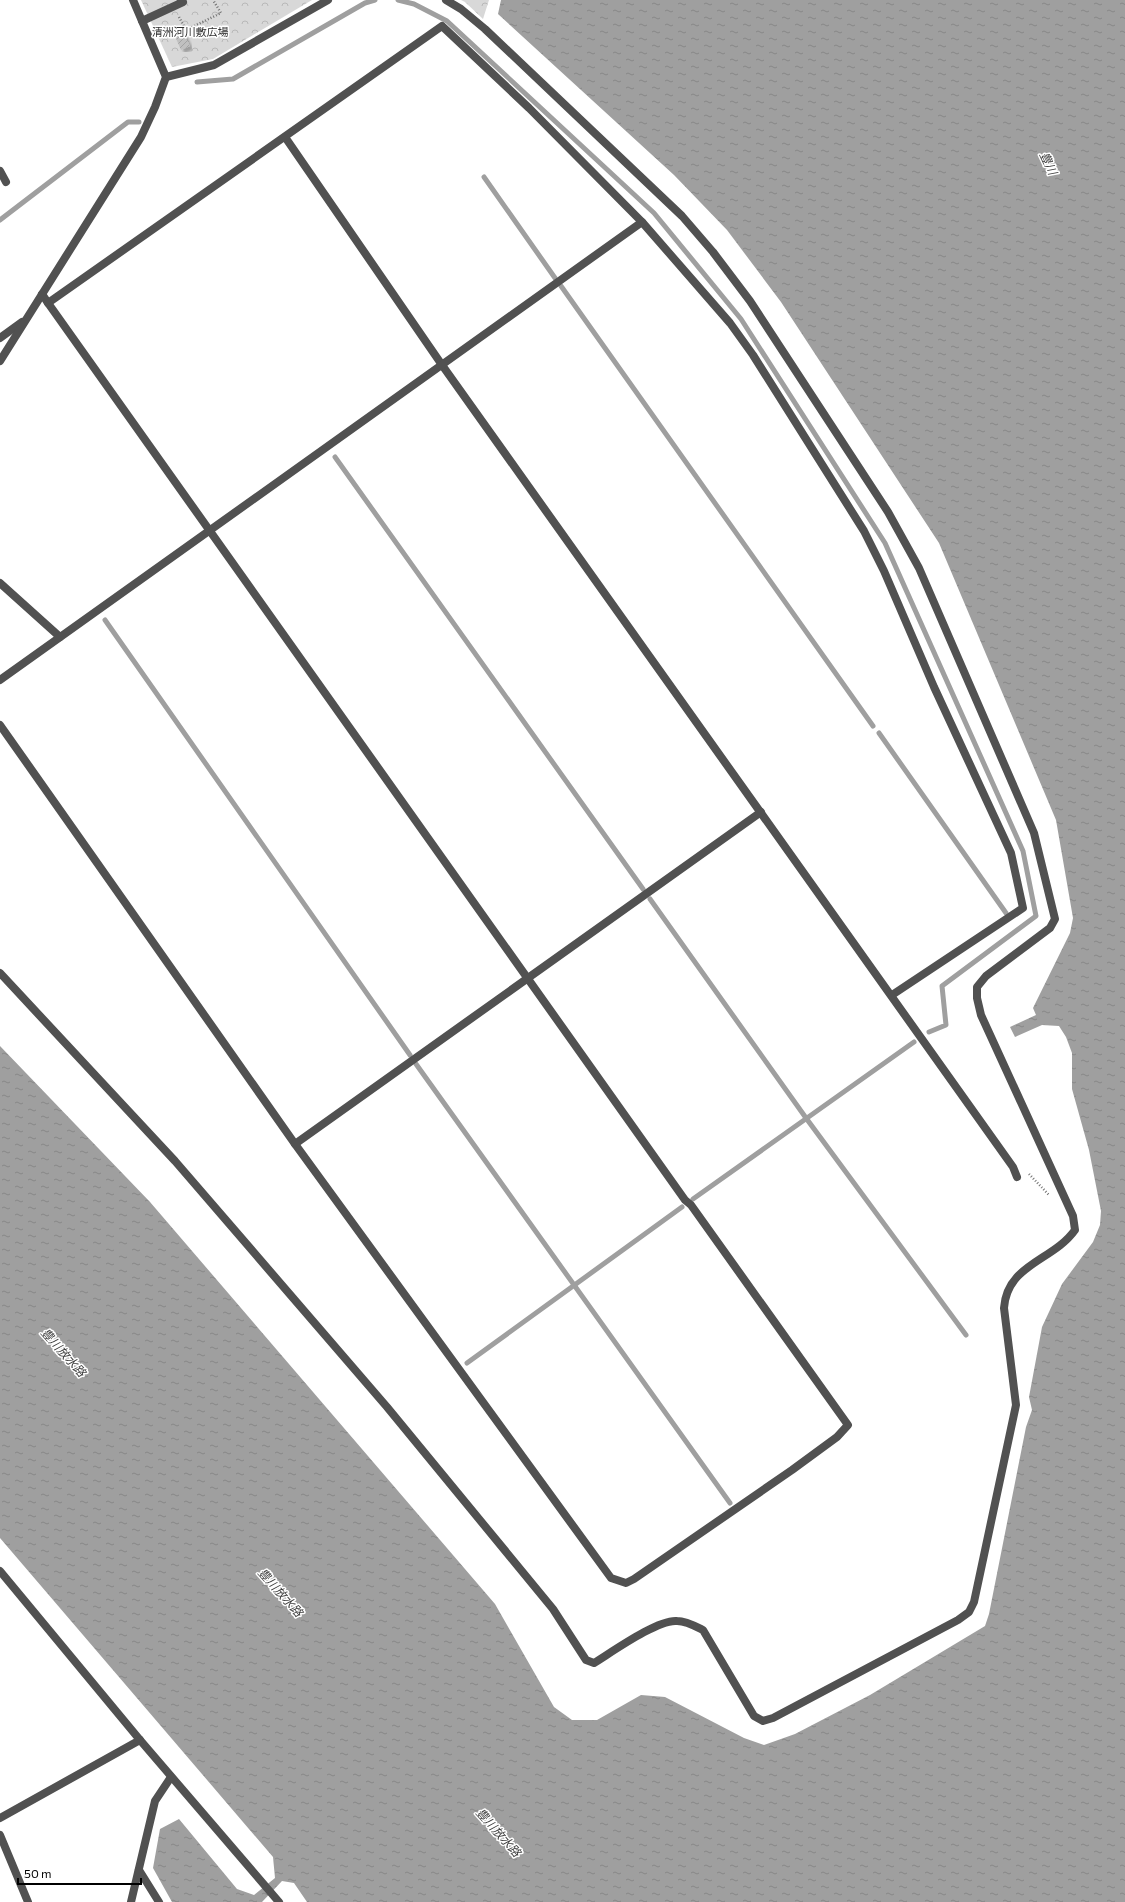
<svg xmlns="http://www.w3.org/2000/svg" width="1125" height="1902" font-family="Commissioner,'Noto Sans JP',sans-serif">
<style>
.park{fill:url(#park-crowns)}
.water{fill:url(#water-ripples)}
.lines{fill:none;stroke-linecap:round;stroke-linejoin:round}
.stream{stroke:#9f9f9f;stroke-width:5}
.building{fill:url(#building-hatch);filter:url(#shadow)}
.path{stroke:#737373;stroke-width:2.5;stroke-dasharray:1 2;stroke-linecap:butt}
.service{stroke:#515151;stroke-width:8}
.minor{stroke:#515151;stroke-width:8}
.labels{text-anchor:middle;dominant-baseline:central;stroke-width:3;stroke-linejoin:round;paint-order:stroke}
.park-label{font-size:11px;fill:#2f2f2f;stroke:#fff}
.water-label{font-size:12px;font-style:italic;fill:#404040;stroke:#fff}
</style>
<defs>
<pattern id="park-crowns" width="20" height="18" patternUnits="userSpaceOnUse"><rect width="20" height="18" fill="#d8d8d8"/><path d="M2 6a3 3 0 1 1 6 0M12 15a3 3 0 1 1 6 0" fill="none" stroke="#b8b8b8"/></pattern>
<pattern id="water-ripples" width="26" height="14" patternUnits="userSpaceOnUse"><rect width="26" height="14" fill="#9f9f9f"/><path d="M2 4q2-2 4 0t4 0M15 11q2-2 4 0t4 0" fill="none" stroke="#878787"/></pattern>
<pattern id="building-hatch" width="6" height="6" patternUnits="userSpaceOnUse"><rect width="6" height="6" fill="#c0c0c0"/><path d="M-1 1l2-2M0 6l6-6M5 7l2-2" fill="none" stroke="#a3a3a3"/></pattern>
<filter id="shadow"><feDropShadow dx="3.5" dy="3.5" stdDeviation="1" flood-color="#0004"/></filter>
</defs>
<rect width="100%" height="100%" fill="#fff"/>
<!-- park -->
<g class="park">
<path d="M141,0H312L213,59L172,67Z"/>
<path d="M461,0H489L483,19L465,2Z"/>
</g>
<!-- water -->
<path class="water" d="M501,0H1125V1902H307L294,1883L282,1881L262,1902H172L153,1868L160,1829L179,1819L237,1889L254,1895L275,1878L273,1857L0,1538V1046L150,1202L495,1604L554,1707L572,1720H597L641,1695L665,1697L744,1738L764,1745L795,1734L870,1695L985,1626L989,1614L1026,1427L1032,1410L1029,1397L1042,1327L1062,1284L1093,1242L1100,1225L1101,1211L1089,1150L1072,1089V1053L1066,1037L1059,1026L1042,1025L1015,1037L1010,1027L1036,1015L1033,1008L1070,933L1073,918L1056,820L939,543L781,302L727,230L674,175L498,14Z"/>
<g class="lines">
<!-- stream -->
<g class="stream">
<path d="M398,0L414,4L447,21L654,213L741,319L885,543L1023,851L1036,916L942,986L946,1025L929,1032"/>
<path d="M197,82L233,79L365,3L375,0"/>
<path d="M484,177L555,278"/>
<path d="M0,220L128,122H139"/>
<path d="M561,286L873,726"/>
<path d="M335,457L643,889"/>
<path d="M105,620L410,1055"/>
<path d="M879,733L1006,913"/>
<path d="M650,899L806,1118L966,1335"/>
<path d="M416,1064L730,1503"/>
<path d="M693,1199L914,1042"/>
<path d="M467,1363L682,1207"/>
</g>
</g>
<!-- building -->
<path class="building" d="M183,32L190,46L181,50L175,36Z"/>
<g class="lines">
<!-- path -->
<g class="path">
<path d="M179,17L186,30L221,13L213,0"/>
<path d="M1029,1174L1049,1195"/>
</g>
<!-- service -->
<path class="service" d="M142,21L183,2L181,0"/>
<!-- minor -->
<g class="minor">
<path d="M166,77L214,65L328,0"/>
<path d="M285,137L442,365L1013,1167L1017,1177"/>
<path d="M0,171L6,182"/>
<path d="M42,294L48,303L442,26L529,108L642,222L730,323L753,355L864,531L884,571L934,687L1011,853L1023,908L892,995"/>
<path d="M0,338L22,322"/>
<path d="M0,361L141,137L155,107L166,77L133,0"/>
<path d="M0,583L60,637"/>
<path d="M0,680L642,222"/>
<path d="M0,725L295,1144L611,1578L626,1583L634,1579L792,1470L837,1437L848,1425L691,1205L685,1200L48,303"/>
<path d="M0,973L175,1161L387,1407L553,1609L586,1660L594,1663C612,1652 658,1619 677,1621C686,1621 695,1626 703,1630L754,1716L763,1721L773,1718L958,1620L969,1612L974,1602L1016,1405L1004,1308C1007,1264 1053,1261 1075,1230L1073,1216L981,1015L977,998V987L986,976L1050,928L1055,919L1034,833L919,568L888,512L750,301L713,252L682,216L485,29L461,9L446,0"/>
<path d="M295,1144L761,812"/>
<path d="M0,1571L140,1740L279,1902"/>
<path d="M0,1818L140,1740"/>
<path d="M0,1835L28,1902"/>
<path d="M139,1870L159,1902"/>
<path d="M131,1902L155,1801L171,1777"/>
</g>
</g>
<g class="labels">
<!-- park labels -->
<g class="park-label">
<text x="190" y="31">清洲河川敷広場</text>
</g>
<!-- water labels -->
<g class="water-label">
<text transform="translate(1049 163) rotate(65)">豊川</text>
<text transform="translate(64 1352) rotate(48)">豊川放水路</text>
<text transform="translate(281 1592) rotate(48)">豊川放水路</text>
<text transform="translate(499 1832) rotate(48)">豊川放水路</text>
</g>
</g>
<!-- scale -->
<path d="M18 1878v6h123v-6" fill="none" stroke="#000000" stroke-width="2"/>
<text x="24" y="1878" font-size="12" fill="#000000" stroke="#ffffff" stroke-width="3" paint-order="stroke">50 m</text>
</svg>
